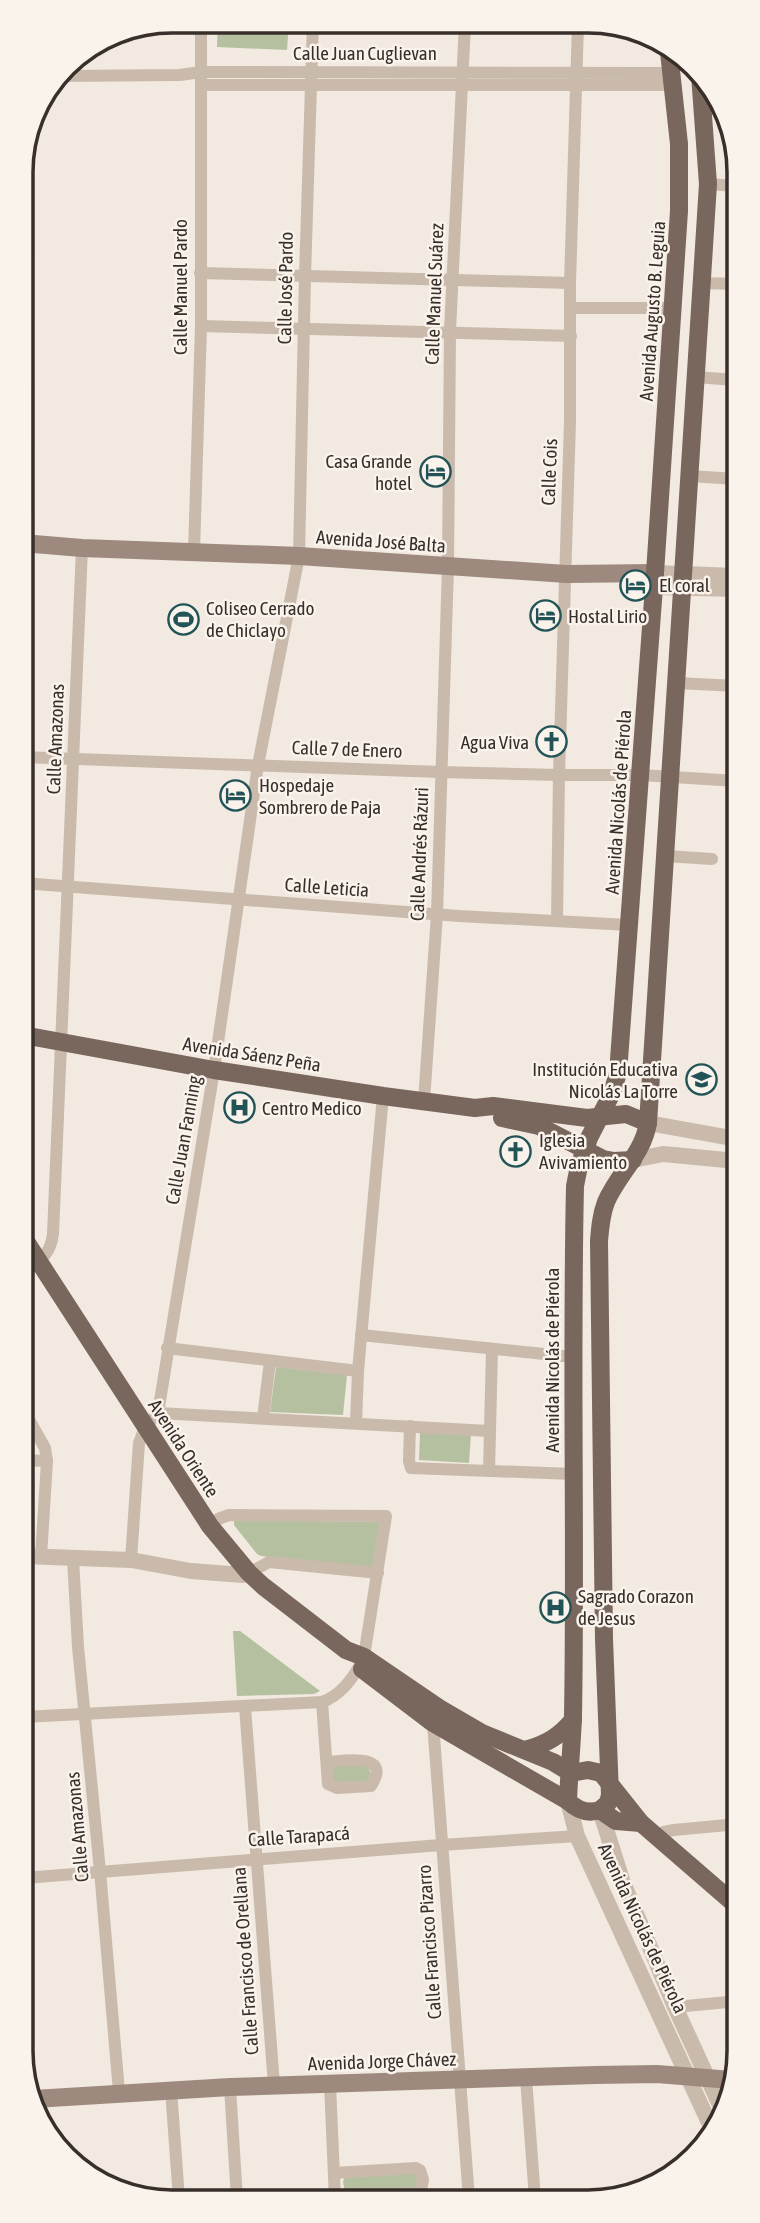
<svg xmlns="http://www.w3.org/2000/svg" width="760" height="2223" font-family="'Asap Condensed',sans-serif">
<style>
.green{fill:#b5c0a0}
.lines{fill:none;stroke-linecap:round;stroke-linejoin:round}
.minor{stroke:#c9baac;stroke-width:12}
.tertiary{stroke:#c9baac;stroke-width:16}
.secondary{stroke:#9d897d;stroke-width:18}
.primary{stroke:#79665c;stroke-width:18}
.labels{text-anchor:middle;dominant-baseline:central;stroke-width:5;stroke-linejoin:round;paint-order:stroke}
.street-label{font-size:19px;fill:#382f2a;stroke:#f9f3ec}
.poi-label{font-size:19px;fill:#382f2a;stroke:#f9f3ec;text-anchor:start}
.rim{fill:none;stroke:#382f2a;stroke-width:3.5}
</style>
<rect width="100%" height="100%" fill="#f2e9e0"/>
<!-- green -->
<g class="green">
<path d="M218,21L289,22L287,50L217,47Z"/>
<path d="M276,1367L347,1375L343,1415L270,1412Z"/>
<path d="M420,1432L471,1434L469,1463L419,1460Z"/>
<path d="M234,1520L382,1522L372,1570L261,1556L257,1554L234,1525Z"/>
<path d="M233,1631H240L320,1691L314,1694L237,1696Z"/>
<path d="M367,1764L371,1774L366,1783L335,1782L332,1779V1768L337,1765Z"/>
<path d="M351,2174H420L414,2191H345L343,2182L345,2176Z"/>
</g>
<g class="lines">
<!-- minor -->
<g class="minor">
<path d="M59,76L180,75L201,72L671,73"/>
<path d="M201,85H673"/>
<path d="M708,184L736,186"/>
<path d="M200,273L570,283"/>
<path d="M701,283L736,284"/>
<path d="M570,308H674"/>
<path d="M201,326L571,336"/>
<path d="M695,377L736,380"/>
<path d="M690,476L736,479"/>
<path d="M194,552L201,326V21"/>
<path d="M676,683L737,686"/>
<path d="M22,757L440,772L559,775H641L737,781"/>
<path d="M666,856L712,859"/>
<path d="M22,883L459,916L629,925"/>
<path d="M557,921L559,775L570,421V283L578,24"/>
<path d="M424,1101L437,914L448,567L450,331L465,23"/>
<path d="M23,1270C41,1259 50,1256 53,1234L82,548"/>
<path d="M361,1335L573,1357"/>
<path d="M167,1348L358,1371"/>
<path d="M23,1409L45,1448L47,1461L41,1557"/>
<path d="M158,1413L489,1431"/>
<path d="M263,1418L270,1361"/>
<path d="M356,1423L358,1371L383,1096"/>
<path d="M410,1426L409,1461L411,1468L573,1474"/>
<path d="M23,1460L47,1461"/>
<path d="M489,1471L492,1349"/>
<path d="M73,1559L78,1647L100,1871L119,2092"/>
<path d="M131,1560L139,1443L145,1427L158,1413L214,1070L258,765L299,556L305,276L313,22"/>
<path d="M249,1573L269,1562L378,1573"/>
<path d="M322,1702L328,1784L337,1788L371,1786C393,1752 344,1761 327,1762"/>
<path d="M245,1707L274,2085"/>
<path d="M23,1717L322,1702C342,1695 355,1676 364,1657L386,1516L229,1515L218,1519L210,1526"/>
<path d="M433,1723L469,2199"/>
<path d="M658,1838L664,1832L674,1830L738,1824"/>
<path d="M24,1878L441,1845L577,1836"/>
<path d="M675,2007L739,2001"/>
<path d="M526,2078L535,2199"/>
<path d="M330,2084L335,2199"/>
<path d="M230,2087L237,2199"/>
<path d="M171,2090L179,2199"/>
<path d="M334,2173L416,2168L420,2170L423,2180L421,2190L415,2193L335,2198"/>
</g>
<!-- tertiary -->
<g class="tertiary">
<path d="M655,573L737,576"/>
<path d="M654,587L737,589"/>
<path d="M648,1123L737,1139"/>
<path d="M633,1160L663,1154L737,1161"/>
<path d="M23,1556L131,1560L191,1571L243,1575L249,1573"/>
<path d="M568,1801L577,1836L711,2127"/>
<path d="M600,1810L622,1880L675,2007L720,2105"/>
</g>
<!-- secondary -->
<g class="secondary">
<path d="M22,543L82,548L299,556L566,574L655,573"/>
<path d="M34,2099L230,2087L595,2075L657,2074L731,2080"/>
</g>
<!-- primary -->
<g class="primary">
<path d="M23,1035L214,1070L383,1096L475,1108L493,1106L587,1118L626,1114L648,1123"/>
<path d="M502,1118L539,1126L603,1159L614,1161L633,1160"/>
<path d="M23,1237L210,1526L249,1573L263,1586L346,1650L364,1657L439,1708L482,1733L553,1762L571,1773L588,1770L601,1773L641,1823L738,1907"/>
<path d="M362,1669L433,1723L568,1801C577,1810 588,1814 600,1810"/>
<path d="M525,1750C546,1744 559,1737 573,1720"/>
<path d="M568,1801C569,1773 572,1745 573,1716C576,1540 571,1363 575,1186L579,1166L589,1138L612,1093L618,1073L655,573L679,211V144L669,52"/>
<path d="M600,1810L608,1803L610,1795L604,1639L599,1241C600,1228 601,1215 606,1202C618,1174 643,1154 648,1123L708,184L700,75"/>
<path d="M600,1810L616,1821L641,1823"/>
</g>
</g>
<!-- icons -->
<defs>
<symbol id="hotel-ring" viewBox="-11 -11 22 22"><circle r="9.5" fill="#f9f3ec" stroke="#225357" stroke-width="1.5"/><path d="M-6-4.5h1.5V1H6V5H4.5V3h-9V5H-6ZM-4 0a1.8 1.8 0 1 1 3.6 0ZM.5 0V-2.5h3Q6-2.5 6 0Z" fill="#225357"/></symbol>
<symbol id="stadium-ring" viewBox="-11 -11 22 22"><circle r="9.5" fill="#f9f3ec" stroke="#225357" stroke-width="1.5"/><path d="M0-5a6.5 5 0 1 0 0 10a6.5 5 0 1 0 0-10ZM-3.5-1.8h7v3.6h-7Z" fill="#225357"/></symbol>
<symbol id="church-ring" viewBox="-11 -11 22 22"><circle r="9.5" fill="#f9f3ec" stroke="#225357" stroke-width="1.5"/><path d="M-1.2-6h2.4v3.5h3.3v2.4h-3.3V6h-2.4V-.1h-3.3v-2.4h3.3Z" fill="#225357"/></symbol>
<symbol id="school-ring" viewBox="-11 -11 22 22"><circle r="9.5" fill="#f9f3ec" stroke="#225357" stroke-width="1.5"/><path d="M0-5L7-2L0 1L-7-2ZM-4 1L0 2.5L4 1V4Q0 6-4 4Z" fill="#225357"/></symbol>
<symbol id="hospital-ring" viewBox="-11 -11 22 22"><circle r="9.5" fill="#f9f3ec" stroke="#225357" stroke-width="1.5"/><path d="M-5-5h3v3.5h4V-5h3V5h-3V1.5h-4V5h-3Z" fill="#225357"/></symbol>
</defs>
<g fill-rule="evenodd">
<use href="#hotel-ring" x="418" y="454" width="35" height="35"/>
<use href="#hotel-ring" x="618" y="568" width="35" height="35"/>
<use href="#hotel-ring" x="528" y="598" width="35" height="35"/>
<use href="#stadium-ring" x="166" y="602" width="35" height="35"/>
<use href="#church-ring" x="534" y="724" width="35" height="35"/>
<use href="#hotel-ring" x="218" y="778" width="35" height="35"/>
<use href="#school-ring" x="684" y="1062" width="35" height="35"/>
<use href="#hospital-ring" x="222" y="1090" width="35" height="35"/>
<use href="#church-ring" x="498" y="1134" width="35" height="35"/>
<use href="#hospital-ring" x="538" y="1590" width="35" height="35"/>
</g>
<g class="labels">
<!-- street labels -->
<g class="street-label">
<text x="365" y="53">Calle Juan Cuglievan</text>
<text transform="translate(180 287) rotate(-90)">Calle Manuel Pardo</text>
<text transform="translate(285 288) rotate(-89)">Calle José Pardo</text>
<text transform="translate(434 294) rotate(-88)">Calle Manuel Suárez</text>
<text transform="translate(652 311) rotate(-86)">Avenida Augusto B. Leguia</text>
<text transform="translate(549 472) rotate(-88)">Calle Cois</text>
<text transform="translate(381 541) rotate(4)">Avenida José Balta</text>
<text transform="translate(55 739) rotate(-88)">Calle Amazonas</text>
<text transform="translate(347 749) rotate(2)">Calle 7 de Enero</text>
<text transform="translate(618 802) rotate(-86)">Avenida Nicolás de Piérola</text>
<text transform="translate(419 854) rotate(-88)">Calle Andrés Rázuri</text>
<text transform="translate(327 887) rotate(4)">Calle Leticia</text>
<text transform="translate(252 1054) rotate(9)">Avenida Sáenz Peña</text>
<text transform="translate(183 1140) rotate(-80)">Calle Juan Fanning</text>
<text transform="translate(552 1360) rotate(-90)">Avenida Nicolás de Piérola</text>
<text transform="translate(184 1448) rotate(57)">Avenida Oriente</text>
<text transform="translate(77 1827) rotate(-95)">Calle Amazonas</text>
<text transform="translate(299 1836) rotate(-4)">Calle Tarapacá</text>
<text transform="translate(643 1928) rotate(65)">Avenida Nicolás de Piérola</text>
<text transform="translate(429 1942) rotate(-94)">Calle Francisco Pizarro</text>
<text transform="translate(245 1961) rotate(-94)">Calle Francisco de Orellana</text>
<text transform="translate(382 2061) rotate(-2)">Avenida Jorge Chávez</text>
</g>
<!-- poi labels -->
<g class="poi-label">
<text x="412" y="461" text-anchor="end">Casa Grande<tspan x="412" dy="22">hotel</tspan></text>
<text x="659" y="585">El coral</text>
<text x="206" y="608">Coliseo Cerrado<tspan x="206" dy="22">de Chiclayo</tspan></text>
<text x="568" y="616">Hostal Lirio</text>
<text x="529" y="742" text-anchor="end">Agua Viva</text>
<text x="259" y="785">Hospedaje<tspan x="259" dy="22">Sombrero de Paja</tspan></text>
<text x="678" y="1069" text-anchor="end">Institución Educativa<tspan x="678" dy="22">Nicolás La Torre</tspan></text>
<text x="262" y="1108">Centro Medico</text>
<text x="539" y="1140">Iglesia<tspan x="539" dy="22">Avivamiento</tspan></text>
<text x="578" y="1596">Sagrado Corazon<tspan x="578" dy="22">de Jesus</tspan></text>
</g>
</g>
<!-- crop -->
<path d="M0 0H760V2223H0ZM172 33H588A139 139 0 0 1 727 172V2051A139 139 0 0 1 588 2190H172A139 139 0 0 1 33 2051V172A139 139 0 0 1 172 33Z" fill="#f9f3ec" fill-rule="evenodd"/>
<path class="rim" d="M172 33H588A139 139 0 0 1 727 172V2051A139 139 0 0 1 588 2190H172A139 139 0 0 1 33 2051V172A139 139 0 0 1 172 33Z"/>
</svg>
